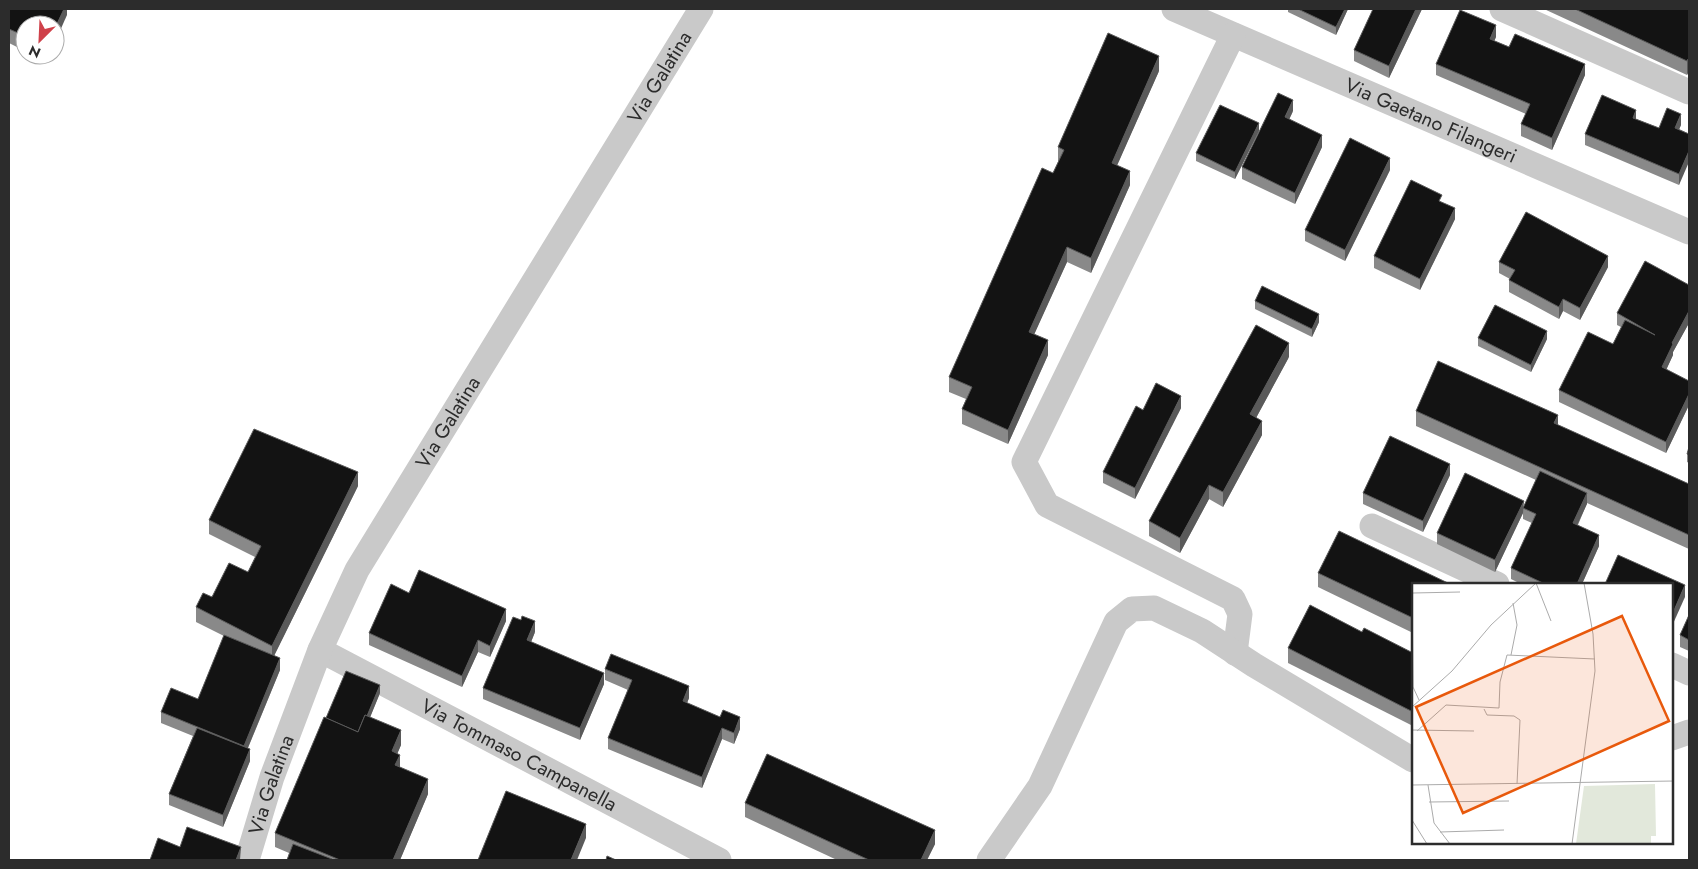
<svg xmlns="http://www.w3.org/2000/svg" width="1698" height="869" font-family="Jost,sans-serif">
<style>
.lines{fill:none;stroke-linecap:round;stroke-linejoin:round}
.minor{stroke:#c9c9c9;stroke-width:25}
.wall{fill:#898989}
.shaded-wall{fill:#5a5a5a}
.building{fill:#131313;stroke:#5a5a5a}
.labels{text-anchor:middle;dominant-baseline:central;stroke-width:5;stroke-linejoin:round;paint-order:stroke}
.street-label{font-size:20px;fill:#2c2c2c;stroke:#fff}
.inset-road{fill:none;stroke:#ababab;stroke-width:1}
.view{fill:#e8590c;fill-opacity:0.15;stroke:#e8590c;stroke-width:2.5}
.inset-edge{fill:none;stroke:#2c2c2c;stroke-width:2.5}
</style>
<rect width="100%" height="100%" fill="#fff"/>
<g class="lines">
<!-- minor -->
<g class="minor">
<path id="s1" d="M1174,9L1689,232"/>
<path d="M1502,9L1689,92"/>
<path d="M1233,35L1024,462L1047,505L1233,599L1240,614L1235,653"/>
<path d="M1372,526L1497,584"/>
<path id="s2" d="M320,650L719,860"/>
<path d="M1672,665L1689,673"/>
<path d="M1672,738L1689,732"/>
<path id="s3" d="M247,860L272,777L320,650L357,570L701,9"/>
<path d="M989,860L1040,786L1116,622L1132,609L1154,608L1202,631L1254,665L1413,760"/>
</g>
</g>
<!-- wall -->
<g class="wall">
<path d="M9,9H67V15L25,25V51L9,43Z"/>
<path d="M1288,9H1348L1336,35L1288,12Z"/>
<path d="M1369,9H1422L1389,78L1354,61V50L1373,10Z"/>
<path d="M1544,9H1689V74L1688,73L1687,75Z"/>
<path d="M1496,37L1494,41L1585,75L1552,150L1521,136V124L1526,114L1436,75V64Z"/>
<path d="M35,55H49L47,60Z"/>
<path d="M1159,71L1117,165L1130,185L1091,273L1067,262L1034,334L1048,355L1008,444L962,424V409L966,399L949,392V377L1053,173L1058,162V147Z"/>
<path d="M1293,111L1289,119L1322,147L1295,204L1242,179V167Z"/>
<path d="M1636,119L1659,128L1681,125L1679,129L1689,134L1679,185L1585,145V134Z"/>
<path d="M1259,131L1235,179L1196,161V153Z"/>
<path d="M1390,170L1345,261L1305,241V230Z"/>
<path d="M1442,202L1455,219L1420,290L1374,268V256Z"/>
<path d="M1499,262L1608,267L1580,320L1563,311L1559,319L1509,292V280L1510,279L1499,273Z"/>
<path d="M1689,285V323L1673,352V355L1666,370L1689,381V405L1666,453L1559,402V390L1613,344L1621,327L1617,325V313Z"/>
<path d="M1255,301L1319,322L1312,337L1255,309Z"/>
<path d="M1478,338L1547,339L1531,372L1478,346Z"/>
<path d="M1289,357L1256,418L1262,435L1223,507L1209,499L1180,553L1149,536V521Z"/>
<path d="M1181,408L1135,499L1103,483V472L1143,410Z"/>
<path d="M1416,411L1558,425L1689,484V549L1587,503L1578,525L1599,546L1582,584H1521L1511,579V568L1532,523L1523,519V513L1495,572L1437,544V533L1524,507L1536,480L1416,426Z"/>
<path d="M1689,447V463L1687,462V454Z"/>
<path d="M1450,475L1423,532L1363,504V493Z"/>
<path d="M358,486L274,656L280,670L248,748L250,761L223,827L169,805V794L193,736L161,723V712L198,699L224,636L196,622V607L248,572L255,557L209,534V520Z"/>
<path d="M1318,573L1413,584V633L1318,587Z"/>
<path d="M409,593L506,621L490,657L478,652L462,687L369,645V633Z"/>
<path d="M1689,615V651L1680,647V635Z"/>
<path d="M535,632L531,642L604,684L580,740L483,699V688Z"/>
<path d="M1362,632L1413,653V726L1288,663V648Z"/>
<path d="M605,669L689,698L687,703L740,729L734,744L722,739L702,788L608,749V738L628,690L605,680Z"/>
<path d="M380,693L370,717L401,745L397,754L400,767L428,794L400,860H287L289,853L275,847V833L326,718Z"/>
<path d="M745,803L935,844L927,860H837L745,817Z"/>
</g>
<!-- shaded-wall -->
<g class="shaded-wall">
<path d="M64,9H67V15L55,42V28Z"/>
<path d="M1345,9H1348L1336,35V27Z"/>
<path d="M1416,9H1422L1389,78V66Z"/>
<path d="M1496,25V37L1490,50V39Z"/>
<path d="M1159,56V71L1112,177V163Z"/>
<path d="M1688,59V73L1687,75V61Z"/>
<path d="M1585,64V75L1552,150V138Z"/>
<path d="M1293,100V111L1285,129V117Z"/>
<path d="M10,102V117L9,119V104Z"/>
<path d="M1636,110V121L1633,118Z"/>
<path d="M1681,114V125L1675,139V128Z"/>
<path d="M1259,123V131L1235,179V172Z"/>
<path d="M1322,135V147L1295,204V193Z"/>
<path d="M1689,151V162L1679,185V174Z"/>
<path d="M1390,158V170L1345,261V250Z"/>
<path d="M1130,171V185L1091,273V258Z"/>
<path d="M1455,208V219L1420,290V279Z"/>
<path d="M1067,247V262L1029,346V332Z"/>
<path d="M1608,256V267L1580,320V308Z"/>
<path d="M1563,299V311L1559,319V307Z"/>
<path d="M1689,311V323L1673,352V355L1662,379V367L1672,343Z"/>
<path d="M1319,314V322L1312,337V329Z"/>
<path d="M1547,331V339L1531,372V365Z"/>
<path d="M1048,340V355L1008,444V430Z"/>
<path d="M1289,343V357L1250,429V414Z"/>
<path d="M1689,394V405L1666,453V442Z"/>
<path d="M1181,396V408L1135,499V488Z"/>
<path d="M1558,415V430L1554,423Z"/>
<path d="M1262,421V435L1223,507V492Z"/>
<path d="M1450,464V475L1423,532V521Z"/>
<path d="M358,472V486L272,660V646Z"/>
<path d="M1209,485V499L1180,553V538Z"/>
<path d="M1587,493V504L1573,534V523Z"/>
<path d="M1524,501L1523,513L1495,572V560Z"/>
<path d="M1599,535V546L1582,584H1577Z"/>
<path d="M1685,585V597L1672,626V615Z"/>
<path d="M506,609V621L490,657V646Z"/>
<path d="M535,621V632L527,652V640Z"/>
<path d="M478,640V652L462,687V676Z"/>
<path d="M280,658V670L244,757V746Z"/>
<path d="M604,673V684L580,740V728Z"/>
<path d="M380,685V693L358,747V739Z"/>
<path d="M689,686V698L683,713V701Z"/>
<path d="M740,717V729L734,744V733Z"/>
<path d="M722,728V739L702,788V777Z"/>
<path d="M401,730V745L392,766V751Z"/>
<path d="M250,749V761L223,827V815Z"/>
<path d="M400,755V769L395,765Z"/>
<path d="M428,779V794L400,860H393Z"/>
<path d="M586,824V838L577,860H571Z"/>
<path d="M935,830V844L927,860H921Z"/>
<path d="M241,847L240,860H236Z"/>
</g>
<!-- building -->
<g class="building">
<path d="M9,9H64L55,28V25H25V36L9,29Z"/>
<path d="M1298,9H1345L1336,27Z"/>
<path d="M1373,9H1416L1389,66L1354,50Z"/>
<path d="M1575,9H1689V59H1688L1687,61Z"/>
<path d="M1460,10L1496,25L1490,39L1509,47L1515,34L1585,64L1552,138L1521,124L1530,104L1436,64Z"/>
<path d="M1108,33L1159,56L1112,163L1130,171L1091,258L1067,247L1029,332L1048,340L1008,430L962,409L972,387L949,377L1042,168L1053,173L1064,150L1058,147Z"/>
<path d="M1278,93L1293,100L1285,117L1322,135L1295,193L1242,167Z"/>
<path d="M1602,95L1636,110L1633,118L1659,128L1667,108L1681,114L1675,128L1689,134V151L1679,174L1585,134Z"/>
<path d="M1220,105L1259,123L1235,172L1196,153Z"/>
<path d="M1350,138L1390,158L1345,250L1305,230Z"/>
<path d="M1411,180L1442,195L1439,201L1455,208L1420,279L1374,256Z"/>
<path d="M1526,212L1608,256L1580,308L1563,299L1559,307L1509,280L1515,270L1499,262Z"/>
<path d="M1645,261L1689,285V311L1672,343L1673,344L1662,367L1689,381V394L1666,442L1559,390L1588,332L1613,344L1625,320L1655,335L1617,313Z"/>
<path d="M1262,286L1319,314L1312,329L1255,301Z"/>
<path d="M1495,305L1547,331L1531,365L1478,338Z"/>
<path d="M1256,325L1289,343L1250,414L1262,421L1223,492L1209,485L1180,538L1149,521Z"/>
<path d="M1438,361L1558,415L1554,423L1689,484V535L1416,411Z"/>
<path d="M1156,383L1181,396L1135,488L1103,472L1136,406L1143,410Z"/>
<path d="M254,429L358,472L272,646L196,607L203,593L212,597L229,563L248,572L261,546L209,520Z"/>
<path d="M1390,436L1450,464L1423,521L1363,493Z"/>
<path d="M1689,447V455L1687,454Z"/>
<path d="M1540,471L1587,493L1573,523L1599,535L1577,584H1545L1511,568L1536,514L1523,508Z"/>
<path d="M1465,473L1524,501L1495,560L1437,533Z"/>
<path d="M1339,531L1450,584H1413V618L1318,573Z"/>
<path d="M1618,555L1685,585L1672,615V584H1605Z"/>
<path d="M419,570L506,609L490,646L478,640L462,676L369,633L391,584L409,593Z"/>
<path d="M1310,605L1362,632L1364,628L1413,653V712L1288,648Z"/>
<path d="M1689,615V640L1680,635Z"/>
<path d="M522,616L535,621L527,640L604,673L580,728L483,688L513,617L521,620Z"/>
<path d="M224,635L280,658L244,746L161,712L171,688L198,699Z"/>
<path d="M611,654L689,686L683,701L720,717L723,710L740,717L734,733L722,728L702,777L608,738L632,680L605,669Z"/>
<path d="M346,671L380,685L367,716L365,715L358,732L326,718Z"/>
<path d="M365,715L401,730L392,751L400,755L395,765L428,779L393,860H340L275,833L324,717L358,732Z"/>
<path d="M197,728L250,749L223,815L169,794Z"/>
<path d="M767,754L935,830L921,860H869L745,803Z"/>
<path d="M506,791L586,824L571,860H478Z"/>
<path d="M187,827L241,847L236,860H150L158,838L180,847Z"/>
<path d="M293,844L332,859L331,860H287Z"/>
<path d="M607,856L616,860H606Z"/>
</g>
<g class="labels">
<!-- street labels -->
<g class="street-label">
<text stroke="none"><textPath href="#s3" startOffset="889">Via Galatina</textPath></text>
<text stroke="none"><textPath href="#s1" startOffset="280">Via Gaetano Filangeri</textPath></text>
<text stroke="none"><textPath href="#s3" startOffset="484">Via Galatina</textPath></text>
<text stroke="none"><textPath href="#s2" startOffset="225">Via Tommaso Campanella</textPath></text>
<text stroke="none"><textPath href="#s3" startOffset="79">Via Galatina</textPath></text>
</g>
</g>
<!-- overview -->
<g transform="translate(1412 583)">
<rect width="261" height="261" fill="#fff"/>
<path d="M243,201L244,253H239V261H164L172,203Z" fill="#e2e8db"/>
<path class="inset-road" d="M124,0L139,38M0,1L1,104L7,117M1,10L48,9M99,72L105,42L101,20M0,124L40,88L79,42L124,0M72,126L75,132L102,133L108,137L105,201M0,147L62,148M5,148L34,122L87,125L88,99L95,72L183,76M0,202L262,198M16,202L22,240L38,261M17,219L97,218M0,237L15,261M28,249L92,247M160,261L183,88L181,51L172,0"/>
<path class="view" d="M210,33L257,138L51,230L4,124Z"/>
<rect width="261" height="261" class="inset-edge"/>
</g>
<!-- border -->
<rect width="1698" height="869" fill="none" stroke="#2c2c2c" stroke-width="20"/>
<!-- north arrow -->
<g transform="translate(40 40) rotate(204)"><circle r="24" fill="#ffffff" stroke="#ababab"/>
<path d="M0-4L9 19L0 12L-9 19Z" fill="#cf414a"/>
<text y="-8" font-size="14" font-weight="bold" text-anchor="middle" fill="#2c2c2c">N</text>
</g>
</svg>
